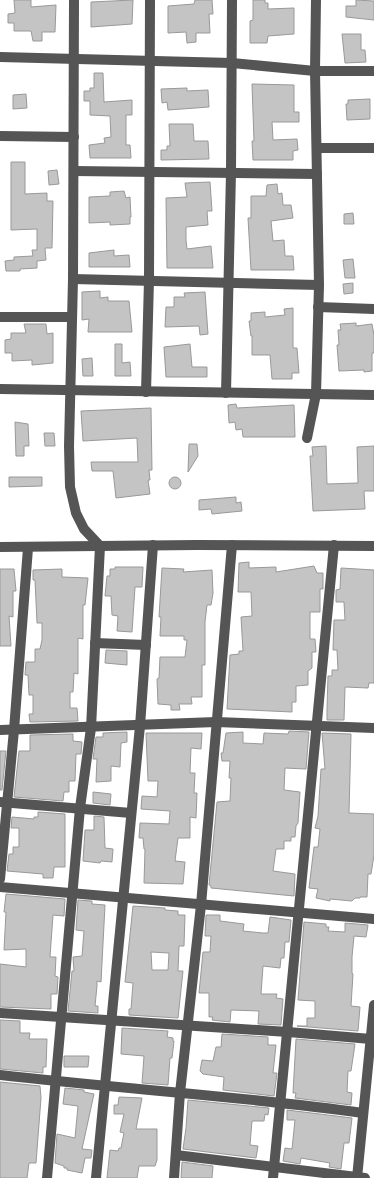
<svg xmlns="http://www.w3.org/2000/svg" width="374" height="1178" font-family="Jost,sans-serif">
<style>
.building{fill:#c4c4c4;stroke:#999;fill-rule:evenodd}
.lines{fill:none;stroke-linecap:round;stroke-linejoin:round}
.minor{stroke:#555;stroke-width:10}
</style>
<rect width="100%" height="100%" fill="#fff"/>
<!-- building -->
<g class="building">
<path d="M14,0H31V7L56,5L55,32H42V41H33L31,31H14V23H8V14L15,13Z"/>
<path d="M133,0L132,24L91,27V2Z"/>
<path d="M195,0H212L213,14H209L210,33H196V42L187,43L186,32L168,33V6L194,4Z"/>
<path d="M253,0H265V3H268V9L294,8V34L268,36L267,43H250V21L253,20Z"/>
<path d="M356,0L374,1V20L346,17V6H356Z"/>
<path d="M342,34H361V50H365L366,62L345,63Z"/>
<path d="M94,73H103L104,102L132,100V115H126V145H130L131,158H90L89,145L105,143L104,138L111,137L110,116L90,115V101H84V91H90V88H94Z"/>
<path d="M252,84L294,85V112H299V122H272L273,140L297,139L298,150L293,151V160H253L252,141H254Z"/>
<path d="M187,88V91L208,90L209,107L168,110L167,102L162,103L161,89Z"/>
<path d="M26,94L27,108L13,109V95Z"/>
<path d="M370,99V119L347,120L346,104H348V100Z"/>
<path d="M169,124H193L194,141H208L209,159L161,160V150H167V146H170Z"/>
<path d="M11,162H25V194L47,193V201H53L52,248H45L46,260L37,261V268L20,269V271H6L5,261L14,260V257L33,256L32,250H37V229L11,230Z"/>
<path d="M57,170L59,184L49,185L48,171Z"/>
<path d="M210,182L212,211H207L208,225L186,227V240L187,249L211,246L213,268H167L166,198L187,197L185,183Z"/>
<path d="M277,184L278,194L282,193L283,205H291L293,218L271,221L273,241L284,240L285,256H293L294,270H251L248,218H251V196H266L267,185Z"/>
<path d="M124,191L126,198L130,197L131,217H130V224L110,225V222L89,223V197L110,196V192Z"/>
<path d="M353,213L354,224H344V214Z"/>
<path d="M114,250V256L129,255L130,267H89V253Z"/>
<path d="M353,259L355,278H345L343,260Z"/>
<path d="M353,283V293L344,294L343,284Z"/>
<path d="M100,291V298L108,297V301H129L132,332H88L89,319L82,320V292Z"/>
<path d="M205,292L208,334L200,335L199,326L165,327L166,307H174V297H185L184,293Z"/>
<path d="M293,308V348H297L299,373H292V379H272L270,355H252V336H251L249,321H251V313L265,312V317L285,315L284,309Z"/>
<path d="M356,323V326L372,324L374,335V353H372V371L364,372V370L339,371L337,345H339L338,330H341L340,324Z"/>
<path d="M24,324H46L47,334L53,333V363L32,365V360L12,361V353H5V340L11,339V333H26Z"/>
<path d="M115,344H122V363L130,362L131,376H115Z"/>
<path d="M190,344L192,367H207V377H166L164,347Z"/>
<path d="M92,358L93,376H83L82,359Z"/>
<path d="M236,404L237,408L294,405L295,437H243L242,429L236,430L235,422L229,423L228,405Z"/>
<path d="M151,408L152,470H149L150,480H148L150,494L116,498L113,471H92L91,462H138L137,438L83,441L81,411Z"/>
<path d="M15,422L28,424L29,446H24V456H16Z"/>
<path d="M44,433H54L55,446H45Z"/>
<path d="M189,444H197L198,456L188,472Z"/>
<path d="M326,446L327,484L358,483L357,447L374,446V491H364L365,509L313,511L310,456H313L312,447Z"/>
<circle cx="175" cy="483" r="6"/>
<path d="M9,477H42V486L9,487Z"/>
<path d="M236,497V503L241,502L242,511L212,514L211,509L199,510V500Z"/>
<path d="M249,562V568L276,567V572L314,566L317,573H323V589H320V612H310V639H315L316,652H312V668L308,671V685L296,686V702H292V712L227,709L230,655L239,654V651H243L241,617L252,616L251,592H238L239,563Z"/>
<path d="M115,567H143L142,587H135L132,632L117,631L118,616L112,615L111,596H105L107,576H110V569H115Z"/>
<path d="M162,568L184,569L183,572L212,570L213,593L211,605H207L205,622V665H202V697H191L192,704H179L180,710H171V705L158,704L157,679L159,678L160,657H185L187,640H184V636H160L161,617H159Z"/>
<path d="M341,568L374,570V683H369L368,688L345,687L344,720H327V709L328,676H332V670H338L337,650H333L334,620H345L344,602H336V590L340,589Z"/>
<path d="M0,569H14L16,591H13V617L9,616L11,646H0Z"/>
<path d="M62,569V577L88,578L85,605H83V639L78,638V674L74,673L73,692H70V708H77L78,721L30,722L29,714H33V695H29L28,675H25L26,662H35V649H40L42,640V623H37L35,580H33V570Z"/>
<path d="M106,650L127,651V665L105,663Z"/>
<path d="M289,731L309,732L306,769L285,768L284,790L300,792L298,823L296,826L295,837H291V841H284V849H276L273,871L295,874L294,896L211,888V886L209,885L217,802L230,801L231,778H229L230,761H222L221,753H223L226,733L243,732V743L263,744L264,733L288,734Z"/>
<path d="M127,732V742L121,743L120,767L111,766V781L96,782L97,759H93L96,737H103V733Z"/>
<path d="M146,733H202L201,749L191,748L190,773H195L194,793H197L196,818L190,817V838H178L175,861L185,862L183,884L144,883L145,849H144L143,838H139L140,823L169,824L170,811L141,809L142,796L157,797L158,781H148Z"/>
<path d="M322,733L351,734L349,813L374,814V855L371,874H368L367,897H360V898H355L352,901L330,899V901L316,898L318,889L309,888L314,847H318L320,829L315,828L318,816L321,769H325Z"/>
<path d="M73,734V741L82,742L81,754H76L75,781H69V792H64L63,801L14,797L19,751H30V735Z"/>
<path d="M0,751H6L2,790H0Z"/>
<path d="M93,792L111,794L110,805L93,803Z"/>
<path d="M38,812L65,814V867H54L53,878H43V874L7,871L9,854H13V847H19V828H11L12,817L34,819V817H38Z"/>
<path d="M94,816L104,817L105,848L113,849L112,862L101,861L100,863L83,861L85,830H94Z"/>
<path d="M6,894L65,899L64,916L53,915L50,957H56L55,976L58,977L57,994H51V1009L0,1007V964L26,967V949L4,950L6,912H4Z"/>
<path d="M78,900L92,901V904L105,905L101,982L97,981V986L95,1006H98V1013L68,1011L72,971H74L73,957L82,956L84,931L76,930Z"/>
<path d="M133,906L165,908V910L178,911V915H185L184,946H179L178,971H183L178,1018L129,1015V1009H131L133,983L125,982ZM151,952L169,953L168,970H152Z"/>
<path d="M206,915H220V921L244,924L243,931L263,933H268L270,917L291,920L289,942H285L284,958H281L280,968L263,966L261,994H277L276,998L283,999L281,1025L258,1024L259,1011L231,1010L230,1022L212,1020L213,1017H209V993H199L203,952H210L211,936H205Z"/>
<path d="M304,922L326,924V927H329L328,931L345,932V923L368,925L366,937L354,936L352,957V973L353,974L351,1006L360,1007L358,1031L297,1026H307V1018H315V1001L298,1000Z"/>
<path d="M0,1020L20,1021V1033H30L29,1039H47L46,1067H43V1073L0,1069Z"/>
<path d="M122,1028L168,1031L167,1037L173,1038V1041H174L172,1058H170L168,1085L142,1083L144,1056L121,1054Z"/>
<path d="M222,1034L268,1037V1045H276L273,1073H277L274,1096L223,1090L224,1077L203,1074L200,1071L202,1060L213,1061L216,1047H221Z"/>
<path d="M296,1039L355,1044L351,1071H348L347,1092L352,1093L351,1105L295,1098L296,1093H293Z"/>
<path d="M64,1056H89L88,1067H64Z"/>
<path d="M0,1082L40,1086L41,1098L36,1163H29L27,1178H0Z"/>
<path d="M65,1088L84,1090V1092L94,1094L82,1149L92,1150L91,1158H85L82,1173L67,1170V1168H64V1166L55,1163L57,1134L75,1138L78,1106L63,1104Z"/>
<path d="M119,1097L142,1098L136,1129H157V1160L155,1166H139L137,1178H107L110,1150L118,1151L119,1148H121L124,1133L120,1132L124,1114H114V1105H118Z"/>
<path d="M188,1100L269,1108L268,1115L265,1114L264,1121H252L250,1145L258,1146L256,1158L183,1149L186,1128Z"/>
<path d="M287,1110L352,1118L349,1143H344L341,1169L329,1167L330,1163L301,1158L300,1164L283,1161L285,1148L292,1149L295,1120H287Z"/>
<path d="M182,1162L213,1166L212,1178H181Z"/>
</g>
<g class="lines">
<!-- minor -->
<g class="minor">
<path d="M0,57L232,63L315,71H374"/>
<path d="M0,136L74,137"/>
<path d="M317,148H374"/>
<path d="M74,171L317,174"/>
<path d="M73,279L319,285"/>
<path d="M318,307L374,309"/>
<path d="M0,317H72"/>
<path d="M0,389L374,395"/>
<path d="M146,392L149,280L150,0"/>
<path d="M226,393L231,172L232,0"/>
<path d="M307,438L316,394L319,285L315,71L316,0"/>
<path d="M0,547L197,545L374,546"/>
<path d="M95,643L146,645"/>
<path d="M0,730L216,722L374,728"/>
<path d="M0,802L131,813"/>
<path d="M0,879L14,730L28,548"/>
<path d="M0,887L374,919"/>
<path d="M0,1013L288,1032L371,1039"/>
<path d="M0,1075C121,1089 242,1096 363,1113"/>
<path d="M176,1155L365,1178"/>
<path d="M47,1178L80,808L91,728L100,546L84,529L76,513L70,487L69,446L73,279L74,0"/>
<path d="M96,1178L140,726L153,545"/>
<path d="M174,1178L180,1093L201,905L232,545"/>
<path d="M273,1178L334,545"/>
<path d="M357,1178L374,1005"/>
</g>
</g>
</svg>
